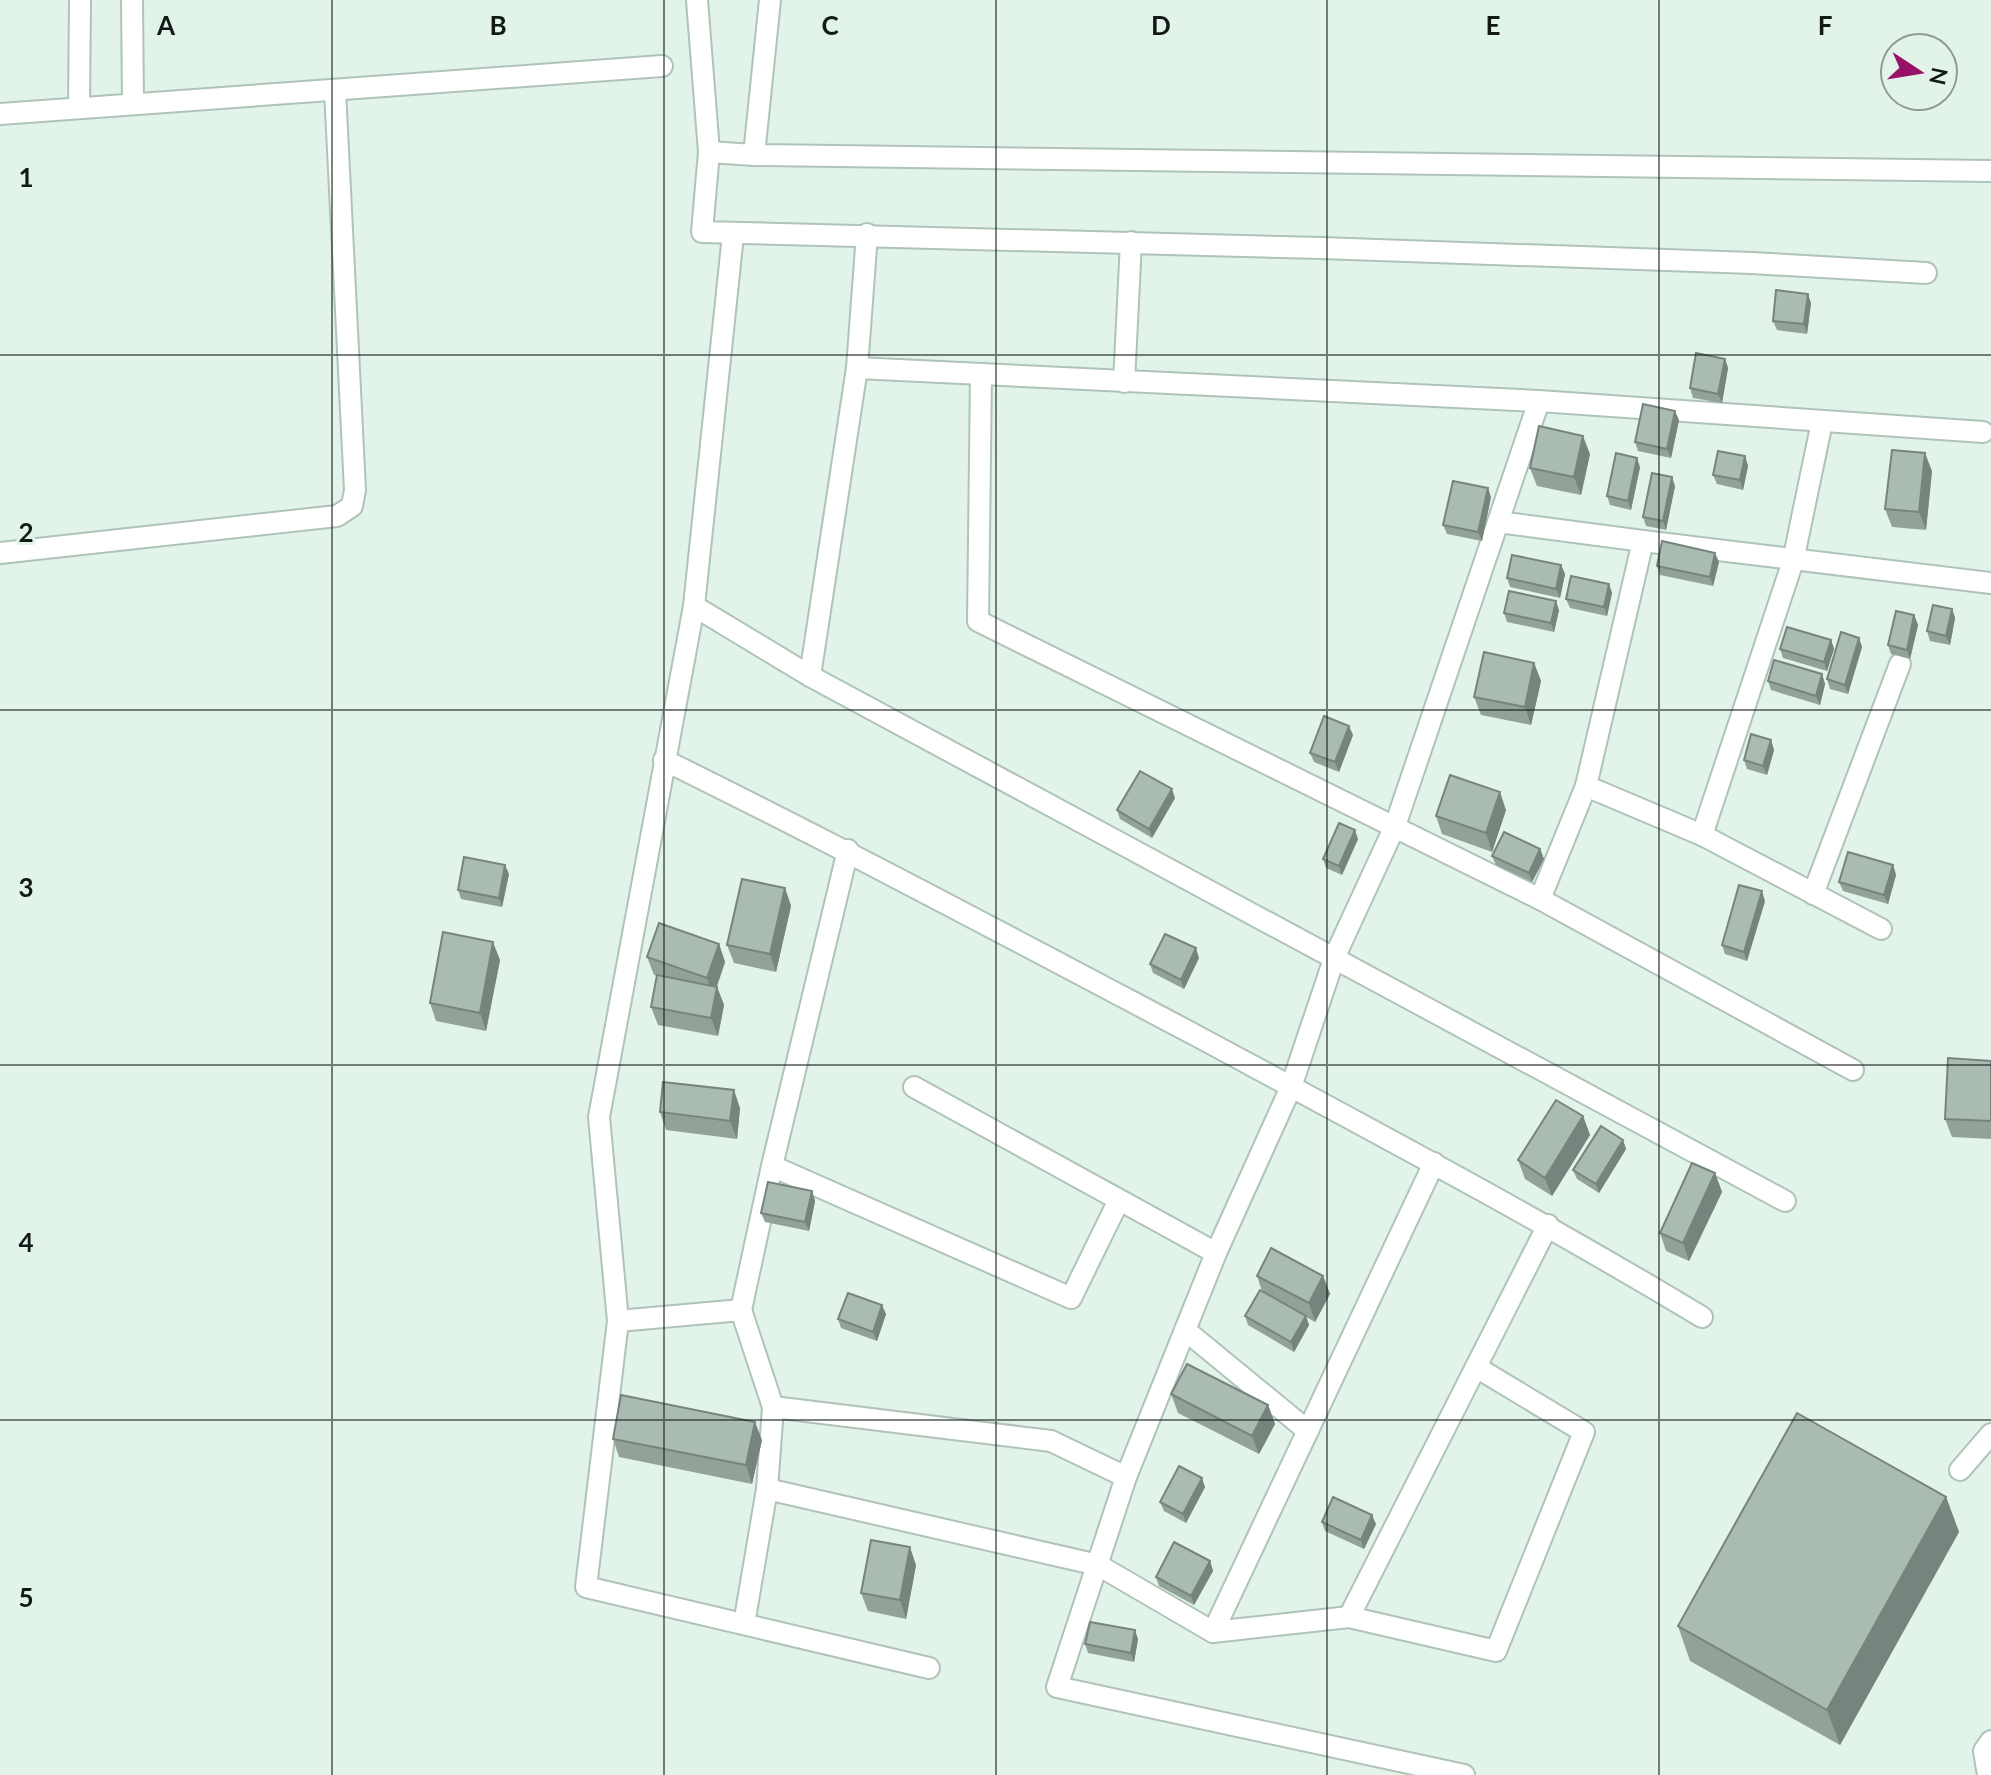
<svg xmlns="http://www.w3.org/2000/svg" width="1991" height="1775" font-family="Lato,sans-serif">
<style>
.lines{fill:none;stroke-linecap:round;stroke-linejoin:round}
.lane-casing{stroke:#b0c3b9;stroke-width:24}
.lane{stroke:#fff;stroke-width:20}
.wall{fill:#92a299}
.shaded-wall{fill:#77847d}
.building{fill:#aabcb2;stroke:#77847d;stroke-width:2}
.grid{fill:none;stroke:#121916;stroke-width:2;stroke-opacity:0.55}
.grid-label{font-size:26px;text-anchor:middle;font-weight:bold;fill:#121916;stroke:#e2f4ea;stroke-width:6;stroke-linejoin:round;paint-order:stroke}
</style>
<rect width="100%" height="100%" fill="#e2f4ea"/>
<g class="lines">
<defs>
<g id="lane">
<path d="M132,0L133,104"/>
<path d="M697,0L709,152"/>
<path d="M770,0L754,155L1991,171"/>
<path d="M79,108L80,0"/>
<path d="M0,114L662,66"/>
<path d="M754,155L709,152L702,232L1321,248L1752,263L1926,273"/>
<path d="M733,235L694,606L599,1117L618,1321L741,1310L773,1407L1051,1441L1126,1477"/>
<path d="M857,368L1539,401L1983,432"/>
<path d="M981,374L978,621L1540,899L1853,1070"/>
<path d="M1124,382L1131,242"/>
<path d="M1822,422L1793,561L1702,835L1881,929"/>
<path d="M1498,522L1643,541L1586,786L1702,835"/>
<path d="M1643,541L1991,583"/>
<path d="M0,553L337,516L352,506L355,490L335,90"/>
<path d="M694,606L810,676L1785,1201"/>
<path d="M810,676L857,368L867,234"/>
<path d="M664,760C843,848 1019,942 1195,1035C1366,1127 1536,1217 1702,1317"/>
<path d="M1813,894L1900,664"/>
<path d="M1540,899L1586,786"/>
<path d="M914,1087L1216,1253"/>
<path d="M772,1166L848,850"/>
<path d="M741,1310L772,1166L1071,1298L1119,1200"/>
<path d="M618,1321L586,1587L929,1668"/>
<path d="M1185,1330L1308,1431"/>
<path d="M1960,1470L1991,1434"/>
<path d="M767,1489L1098,1565L1213,1632L1349,1617L1496,1651L1584,1432L1476,1367"/>
<path d="M1349,1617L1548,1225"/>
<path d="M744,1624L767,1489L773,1407"/>
<path d="M1213,1632L1434,1163"/>
<path d="M1464,1775L1057,1687L1126,1477L1216,1253L1291,1087L1335,956L1395,826L1539,401"/>
<path d="M1988,1775L1984,1751L1991,1741"/>
</g>
</defs>
<!-- lane casing -->
<use href="#lane" class="lane-casing"/>
<!-- lane -->
<use href="#lane" class="lane"/>
</g>
<!-- wall -->
<g class="wall">
<path d="M1811,303L1807,334L1777,330L1773,321Z"/>
<path d="M1725,359L1728,368L1722,403L1693,398L1690,388Z"/>
<path d="M1679,420L1671,458L1638,451L1635,442Z"/>
<path d="M1590,454L1581,495L1537,486L1530,468Z"/>
<path d="M1745,456L1748,466L1743,490L1717,484L1713,475Z"/>
<path d="M1640,467L1631,510L1610,505L1607,496Z"/>
<path d="M1932,471L1926,530L1892,527L1885,509Z"/>
<path d="M1675,486L1666,530L1646,526L1643,517Z"/>
<path d="M1491,497L1482,541L1447,534L1443,525Z"/>
<path d="M1719,562L1713,586L1660,575L1657,566Z"/>
<path d="M1561,565L1565,574L1560,598L1510,587L1507,578Z"/>
<path d="M1609,584L1612,593L1607,616L1570,608L1566,599Z"/>
<path d="M1952,609L1955,618L1950,645L1930,641L1927,631Z"/>
<path d="M1559,610L1554,632L1507,622L1504,613Z"/>
<path d="M1914,615L1918,625L1910,659L1891,654L1888,645Z"/>
<path d="M1859,638L1862,647L1848,694L1830,689L1827,679Z"/>
<path d="M1831,640L1834,649L1827,671L1783,658L1780,649Z"/>
<path d="M1534,663L1541,681L1531,725L1481,715L1474,697Z"/>
<path d="M1822,674L1825,684L1820,705L1771,690L1768,681Z"/>
<path d="M1353,735L1339,772L1314,762L1310,753Z"/>
<path d="M1771,740L1774,750L1767,775L1747,769L1744,760Z"/>
<path d="M1175,798L1152,838L1120,819L1117,810Z"/>
<path d="M1506,810L1492,852L1442,834L1436,816Z"/>
<path d="M1358,839L1342,875L1326,868L1323,859Z"/>
<path d="M1540,849L1544,859L1532,882L1496,865L1492,856Z"/>
<path d="M1893,865L1896,875L1888,904L1843,891L1839,882Z"/>
<path d="M509,874L502,907L461,899L458,890Z"/>
<path d="M785,888L791,906L776,972L734,963L727,945Z"/>
<path d="M1765,901L1747,961L1725,954L1722,945Z"/>
<path d="M719,944L725,962L717,987L724,1005L718,1036L658,1025L651,1007L657,976L654,975L647,957Z"/>
<path d="M1199,958L1184,989L1153,973L1150,964Z"/>
<path d="M500,960L486,1031L436,1021L430,1003Z"/>
<path d="M1991,1061V1139L1952,1137L1945,1119Z"/>
<path d="M740,1108L737,1139L666,1130L660,1112Z"/>
<path d="M1583,1116L1590,1135L1552,1196L1525,1179L1518,1160Z"/>
<path d="M1623,1140L1626,1149L1599,1193L1577,1179L1573,1170Z"/>
<path d="M1715,1173L1722,1192L1689,1261L1666,1251L1660,1233Z"/>
<path d="M812,1191L815,1201L809,1231L765,1222L761,1213Z"/>
<path d="M1257,1276H1323L1330,1294L1315,1322L1306,1317L1309,1325L1294,1352L1248,1325L1245,1316L1262,1291Z"/>
<path d="M886,1314L877,1341L841,1328L838,1319Z"/>
<path d="M1171,1394L1268,1405L1275,1424L1259,1454L1178,1413Z"/>
<path d="M613,1439L762,1440L752,1484L619,1457Z"/>
<path d="M1205,1487L1186,1523L1164,1511L1160,1502Z"/>
<path d="M1946,1497L1959,1532L1840,1745L1690,1661L1678,1626Z"/>
<path d="M1322,1522L1376,1524L1364,1549L1325,1531Z"/>
<path d="M1210,1561L1213,1571L1194,1605L1159,1586L1156,1577Z"/>
<path d="M916,1565L906,1619L868,1611L861,1593Z"/>
<path d="M1138,1639L1134,1662L1088,1653L1085,1644Z"/>
</g>
<!-- shaded-wall -->
<g class="shaded-wall">
<path d="M1808,294L1811,303L1807,334L1804,324Z"/>
<path d="M1725,359L1728,368L1722,403L1718,394Z"/>
<path d="M1675,411L1679,420L1671,458L1667,449Z"/>
<path d="M1583,436L1590,454L1581,495L1574,477Z"/>
<path d="M1925,453L1932,471L1926,530L1919,512Z"/>
<path d="M1745,456L1748,466L1743,490L1740,480Z"/>
<path d="M1637,458L1640,467L1631,510L1628,501Z"/>
<path d="M1672,477L1675,486L1666,530L1663,521Z"/>
<path d="M1488,488L1491,497L1482,541L1478,532Z"/>
<path d="M1715,553L1719,562L1713,586L1710,577Z"/>
<path d="M1561,565L1565,574L1560,598L1556,589Z"/>
<path d="M1609,584L1612,593L1607,616L1604,607Z"/>
<path d="M1556,601L1559,610L1554,632L1551,623Z"/>
<path d="M1952,609L1955,618L1950,645L1946,636Z"/>
<path d="M1914,615L1918,625L1910,659L1907,650Z"/>
<path d="M1859,638L1862,647L1848,694L1845,685Z"/>
<path d="M1831,640L1834,649L1827,671L1824,662Z"/>
<path d="M1534,663L1541,681L1531,725L1525,707Z"/>
<path d="M1822,674L1825,684L1820,705L1816,696Z"/>
<path d="M1349,726L1353,735L1339,772L1335,762Z"/>
<path d="M1771,740L1774,750L1767,775L1763,766Z"/>
<path d="M1172,789L1175,798L1152,838L1149,829Z"/>
<path d="M1500,792L1506,810L1492,852L1486,833Z"/>
<path d="M1355,830L1358,839L1342,875L1339,866Z"/>
<path d="M1540,849L1544,859L1532,882L1529,873Z"/>
<path d="M505,865L509,874L502,907L499,898Z"/>
<path d="M1893,865L1896,875L1888,904L1884,895Z"/>
<path d="M785,888L791,906L776,972L770,954Z"/>
<path d="M1762,891L1765,901L1747,961L1744,952Z"/>
<path d="M493,942L500,960L486,1031L480,1013Z"/>
<path d="M719,944L725,962L713,996L707,978Z"/>
<path d="M1196,948L1199,958L1184,989L1181,980Z"/>
<path d="M717,987L724,1005L718,1036L711,1018Z"/>
<path d="M734,1090L740,1108L737,1139L730,1121Z"/>
<path d="M1583,1116L1590,1135L1552,1196L1545,1178Z"/>
<path d="M1623,1140L1626,1149L1599,1193L1596,1184Z"/>
<path d="M1715,1173L1722,1192L1689,1261L1683,1243Z"/>
<path d="M812,1191L815,1201L809,1231L805,1222Z"/>
<path d="M1323,1276L1330,1294L1315,1322L1309,1303Z"/>
<path d="M882,1305L886,1314L877,1341L873,1332Z"/>
<path d="M1306,1316L1309,1325L1294,1352L1291,1342Z"/>
<path d="M1268,1405L1275,1424L1259,1454L1252,1436Z"/>
<path d="M755,1422L762,1440L752,1484L746,1465Z"/>
<path d="M1202,1478L1205,1487L1186,1523L1183,1514Z"/>
<path d="M1946,1497L1959,1532L1840,1745L1827,1710Z"/>
<path d="M1372,1515L1376,1524L1364,1549L1361,1540Z"/>
<path d="M910,1547L916,1565L906,1619L900,1600Z"/>
<path d="M1210,1561L1213,1571L1194,1605L1191,1596Z"/>
<path d="M1135,1630L1138,1639L1134,1662L1131,1653Z"/>
</g>
<!-- building -->
<g class="building">
<path d="M1776,290L1808,294L1804,324L1773,321Z"/>
<path d="M1696,353L1725,359L1718,394L1690,388Z"/>
<path d="M1643,404L1675,411L1667,449L1635,442Z"/>
<path d="M1539,426L1583,436L1574,477L1530,468Z"/>
<path d="M1892,450L1925,453L1919,512L1885,509Z"/>
<path d="M1718,451L1745,456L1740,480L1713,475Z"/>
<path d="M1616,453L1637,458L1628,501L1607,496Z"/>
<path d="M1652,473L1672,477L1663,521L1643,517Z"/>
<path d="M1453,481L1488,488L1478,532L1443,525Z"/>
<path d="M1662,541L1715,553L1710,577L1657,566Z"/>
<path d="M1512,555L1561,565L1556,589L1507,578Z"/>
<path d="M1571,576L1609,584L1604,607L1566,599Z"/>
<path d="M1509,591L1556,601L1551,623L1504,613Z"/>
<path d="M1933,605L1952,609L1946,636L1927,631Z"/>
<path d="M1896,611L1914,615L1907,650L1888,645Z"/>
<path d="M1787,627L1831,640L1824,662L1780,649Z"/>
<path d="M1841,632L1859,638L1845,685L1827,679Z"/>
<path d="M1484,652L1534,663L1525,707L1474,697Z"/>
<path d="M1774,660L1822,674L1816,696L1768,681Z"/>
<path d="M1324,716L1349,726L1335,762L1310,753Z"/>
<path d="M1751,734L1771,740L1763,766L1744,760Z"/>
<path d="M1140,771L1172,789L1149,829L1117,810Z"/>
<path d="M1450,775L1500,792L1486,833L1436,816Z"/>
<path d="M1339,823L1355,830L1339,866L1323,859Z"/>
<path d="M1504,832L1540,849L1529,873L1492,856Z"/>
<path d="M1848,852L1893,865L1884,895L1839,882Z"/>
<path d="M464,857L505,865L499,898L458,890Z"/>
<path d="M742,879L785,888L770,954L727,945Z"/>
<path d="M1739,885L1762,891L1744,952L1722,945Z"/>
<path d="M659,923L719,944L707,978L647,957Z"/>
<path d="M443,932L493,942L480,1013L430,1003Z"/>
<path d="M1165,934L1196,948L1181,980L1150,964Z"/>
<path d="M657,975L717,987L711,1018L651,1007Z"/>
<path d="M1948,1058L1991,1061V1121L1945,1119Z"/>
<path d="M663,1082L734,1090L730,1121L660,1112Z"/>
<path d="M1556,1100L1583,1116L1545,1178L1518,1160Z"/>
<path d="M1601,1126L1623,1140L1596,1184L1573,1170Z"/>
<path d="M1692,1163L1715,1173L1683,1243L1660,1233Z"/>
<path d="M768,1182L812,1191L805,1222L761,1213Z"/>
<path d="M1271,1248L1323,1276L1309,1303L1257,1276Z"/>
<path d="M1260,1290L1306,1316L1291,1342L1245,1316Z"/>
<path d="M848,1293L882,1305L873,1332L838,1319Z"/>
<path d="M1187,1364L1268,1405L1252,1436L1171,1394Z"/>
<path d="M621,1395L755,1422L746,1465L613,1439Z"/>
<path d="M1797,1413L1946,1497L1827,1710L1678,1626Z"/>
<path d="M1179,1466L1202,1478L1183,1514L1160,1502Z"/>
<path d="M1333,1497L1372,1515L1361,1540L1322,1522Z"/>
<path d="M871,1540L910,1547L900,1600L861,1593Z"/>
<path d="M1174,1542L1210,1561L1191,1596L1156,1577Z"/>
<path d="M1090,1622L1135,1630L1131,1653L1085,1644Z"/>
</g>
<!-- grid -->
<path class="grid" d="M332,0V1775M664,0V1775M996,0V1775M1327,0V1775M1659,0V1775M0,355H1991M0,710H1991M0,1065H1991M0,1420H1991"/>
<g class="grid-label">
<text x="166" y="35">A</text>
<text x="498" y="35">B</text>
<text x="830" y="35">C</text>
<text x="1161" y="35">D</text>
<text x="1493" y="35">E</text>
<text x="1825" y="35">F</text>
<text x="26" y="187">1</text>
<text x="26" y="542">2</text>
<text x="26" y="897">3</text>
<text x="26" y="1252">4</text>
<text x="26" y="1607">5</text>
</g>
<!-- north arrow -->
<g transform="translate(1919 72) rotate(102)"><circle r="38" fill="#e2f4ea" stroke="#8f9c95" stroke-width="2"/>
<path d="M0-6L14 30L0 20L-14 30Z" fill="#971167"/>
<text y="-12" font-size="22" font-weight="bold" text-anchor="middle" fill="#121916">N</text>
</g>
</svg>
